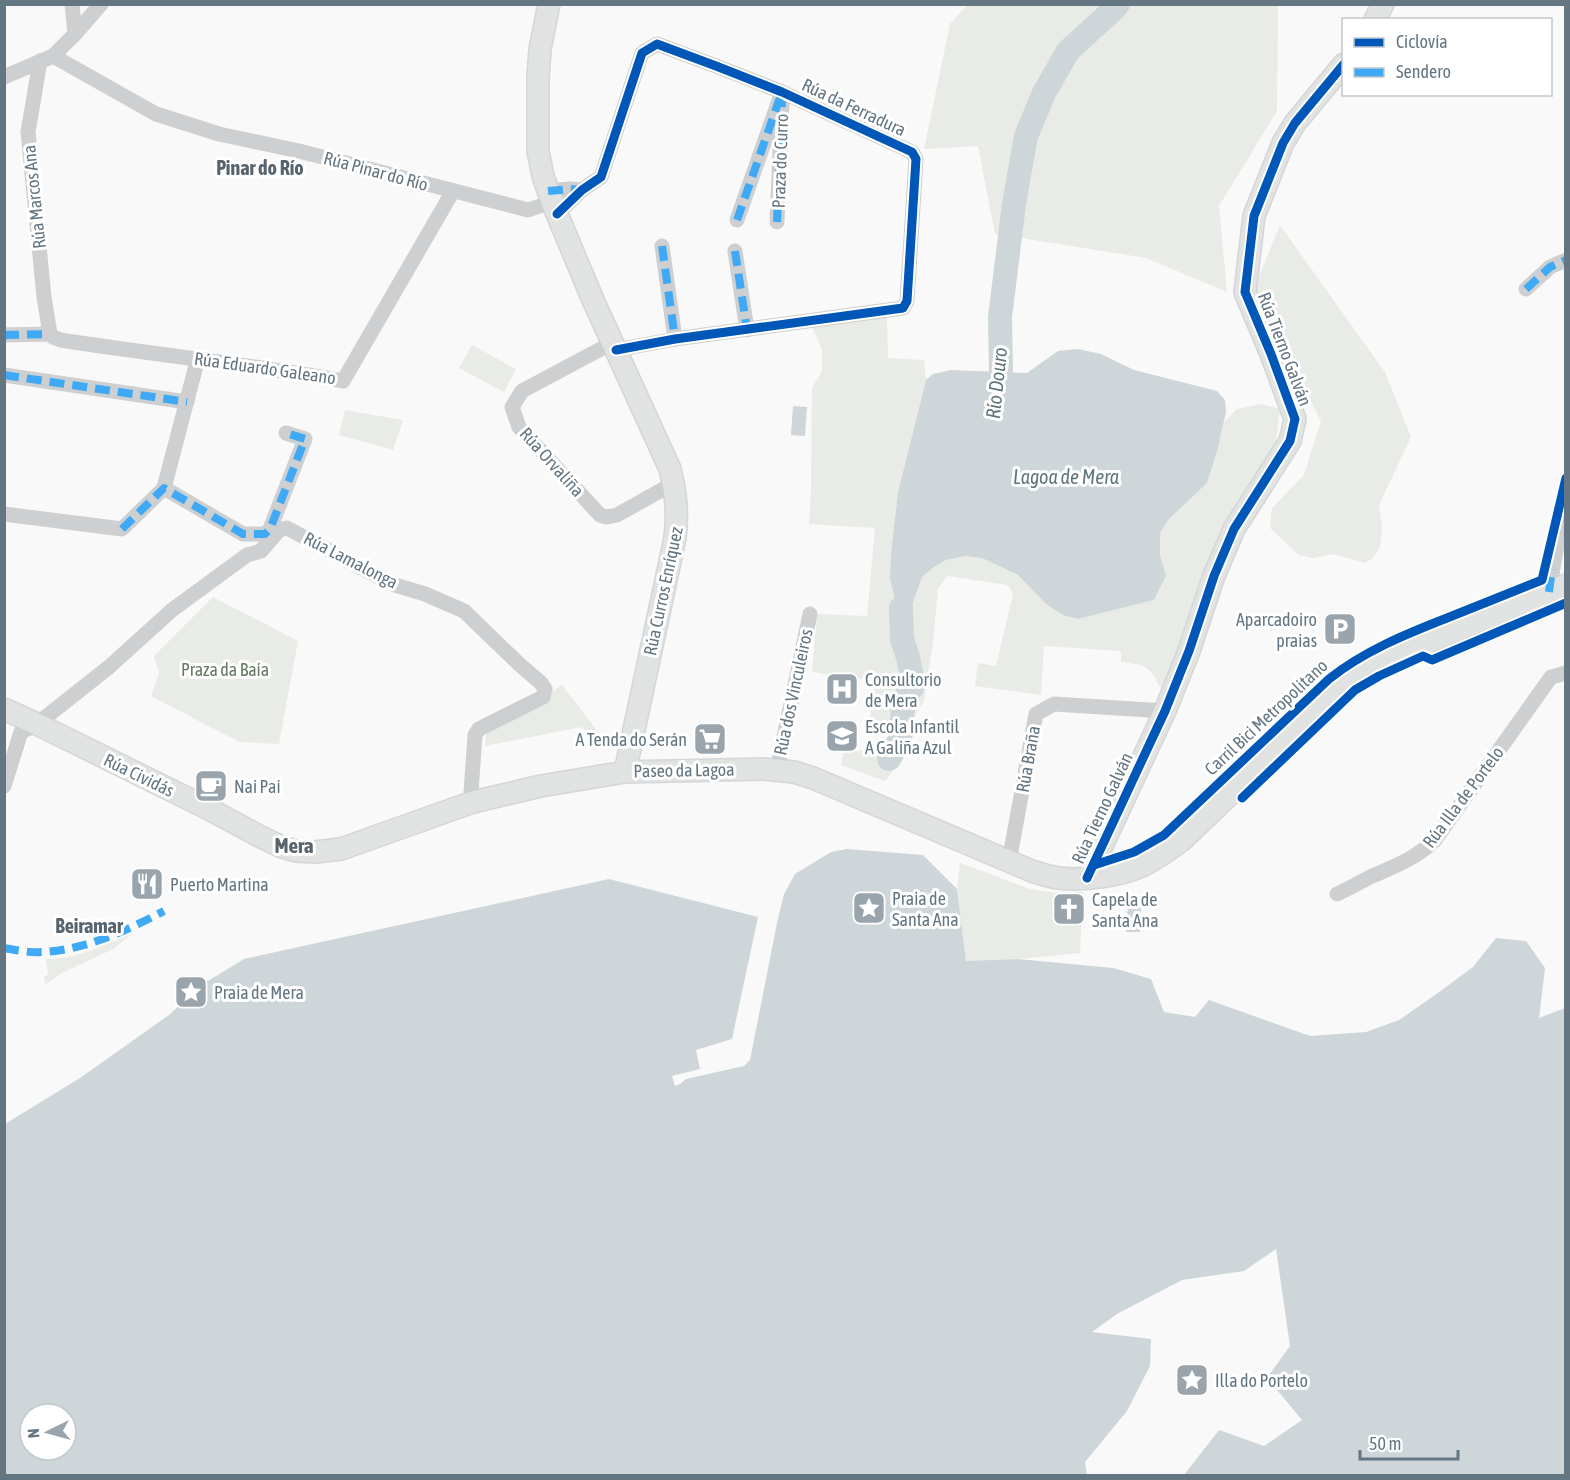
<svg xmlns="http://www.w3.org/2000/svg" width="1570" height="1480" font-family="'Asap Condensed',sans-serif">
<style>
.green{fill:#e8ebe6}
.water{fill:#ced6d9;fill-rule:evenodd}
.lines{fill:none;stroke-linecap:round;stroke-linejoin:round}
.river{stroke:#ced6d9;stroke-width:24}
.secondary-casing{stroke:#d5d6d7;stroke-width:24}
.street{stroke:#cecfd0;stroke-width:15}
.secondary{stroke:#e1e2e2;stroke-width:21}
.quiet{stroke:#3fa9f5;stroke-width:8;stroke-dasharray:15 8;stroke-linecap:butt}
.cycleway-casing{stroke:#fff;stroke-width:13}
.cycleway{stroke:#0057b8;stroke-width:9}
.labels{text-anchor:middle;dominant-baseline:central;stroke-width:6;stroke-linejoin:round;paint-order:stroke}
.street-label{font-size:18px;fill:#657683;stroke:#fff}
.poi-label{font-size:18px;fill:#657683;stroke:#fff;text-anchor:start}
.park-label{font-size:18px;fill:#687a64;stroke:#fff}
.neighbourhood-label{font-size:20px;font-weight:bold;fill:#57646e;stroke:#fff}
.water-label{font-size:20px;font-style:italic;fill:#60757c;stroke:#fff}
.quarter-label{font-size:21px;font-weight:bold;fill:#57646e;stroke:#fff}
</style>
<rect width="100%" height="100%" fill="#f9f9f9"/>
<!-- green -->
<g class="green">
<path d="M968,4L1278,5L1277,111L1219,206L1227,292L1146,258L995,234L978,146L924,149L950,24Z"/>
<path d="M1280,225L1385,372L1411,437L1379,505L1382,528L1380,547L1373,558L1364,563L1334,554L1313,558L1299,555L1270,528L1272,508L1304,475L1321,421L1254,289Z"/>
<path d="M887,316L888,358L924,360L926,380L898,492L891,553L890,579L894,596L895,628L905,638L907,620L922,577L934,567L946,560L965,556L982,558L1018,575L1046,604L1140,603L1154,600L1166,576L1160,555V533L1169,519L1207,483L1217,452L1224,422L1237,409L1261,404L1280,409L1273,463L1164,694C1150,669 1151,665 1121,662V651L1044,646L1041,695L975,686L978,663L996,666L1013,594L1008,585L947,576L938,589L933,643L924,701L912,720V744L885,781L841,765L843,753L885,748L893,724L870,720L875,681L812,672L817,614L867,616L875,528L809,524L811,492L812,388L822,371V349L812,327Z"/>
<path d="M472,345L516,369L504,392L459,368Z"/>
<path d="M345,410L403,420L393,450L339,435Z"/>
<path d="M213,597L298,641L279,744L239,742L151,696L159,673L154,656Z"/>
<path d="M562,685L602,737L595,741L582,727L485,746L487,725L543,697Z"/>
<path d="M960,863L1030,889L1057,893L1083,892L1080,953L1018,959L966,961L957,889Z"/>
<path d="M132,934L113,949L62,973L46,984L44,977L48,974L46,959L64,958L87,952Z"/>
</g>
<!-- water -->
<g class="water">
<path d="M1078,349L1101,354L1134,370L1217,391L1225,400L1226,412L1217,452L1207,483L1169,519L1160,533V555L1166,576L1154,600L1078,619L1063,615L1046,604L1018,575L982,558L965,556L946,560L934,567L922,577L907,620L905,638L899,639L895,628L894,596L890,579L891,553L898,492L926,380L933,374L951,370L1027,373L1058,351Z"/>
<path d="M793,406L807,407L805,436L791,435Z"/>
<path d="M847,849L923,855L957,889L966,961L1018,959L1113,968L1151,979L1164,1012L1195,1017L1209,1000L1310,1036L1366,1032L1399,1020L1435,995L1473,967L1496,938L1526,941L1545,968L1539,1018L1565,1008V1475H1184L1219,1430L1264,1446L1302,1420L1267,1378L1290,1346L1276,1249L1244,1271L1182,1280L1117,1314L1092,1332L1151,1339L1150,1366L1127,1411L1085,1462L1087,1475H5V1124L80,1078L169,1015L203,984L244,959L609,879L758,917L732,1039L696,1050L700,1069L672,1076L675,1086L680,1084L686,1079L744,1066L750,1060L777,923L784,894L795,874L831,852ZM30,1414H66V1450H30Z"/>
<path d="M1128,904H1141L1140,932H1126Z"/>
</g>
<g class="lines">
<!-- river -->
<g class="river">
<path d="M996,403L1001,371L1000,317L1014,204L1026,136L1044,93L1068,51L1113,10L1118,4"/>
<path d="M889,759L900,739L902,726L903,701L912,688L913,682L908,657L902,639L901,608"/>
</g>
<defs>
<g id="secondary">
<path d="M549,4L540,49L538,78V151L543,176L552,202L593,300L670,469C676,494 678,513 675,538L625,772"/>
<path d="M1375,20L1383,4"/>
<path d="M4,709L37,724L209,809L259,836L282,847L296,851L315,852L341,849L473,802L541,786L625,772L764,769L794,772L813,778L1032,871C1041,874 1050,877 1059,878C1084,881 1119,876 1142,866C1156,859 1169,850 1181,841L1321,707L1355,679L1391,658L1566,585"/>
<path d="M1087,878L1165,711L1189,651L1214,576L1234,529L1290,441L1295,419L1271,354L1245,292L1254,216L1283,143L1295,123L1344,64"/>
</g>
</defs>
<!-- secondary casing -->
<use href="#secondary" class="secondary-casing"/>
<!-- street -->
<g class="street">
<path d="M72,4L75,34"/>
<path d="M53,56L75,34L101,4"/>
<path d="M40,61L28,132L44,297L50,334"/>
<path d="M4,77L53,56L156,114L219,134L299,151L528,210L552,202"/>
<path d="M548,191L570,189L582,190"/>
<path d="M557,214L582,190L601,177L642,53L657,44L716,66L782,92L912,152L916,159L907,301L903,308L675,339L616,350"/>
<path d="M737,220L782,92"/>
<path d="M777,222L782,104"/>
<path d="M662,246L675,339"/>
<path d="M735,251L747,330"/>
<path d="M1526,289L1550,267L1566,260"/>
<path d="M4,335L50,334L53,337L61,340C155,355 250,364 343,381L453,191"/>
<path d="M612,343L522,391L512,407L519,427L600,515L607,517L617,515L674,483"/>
<path d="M4,375L187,402"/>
<path d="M164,488L198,358"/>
<path d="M4,514L122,529L164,488L243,534H265L270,529L305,439L286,433"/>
<path d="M1549,592L1555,556L1566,501"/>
<path d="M777,770L810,614"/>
<path d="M4,786L21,732L37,724L109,667L172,610L247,555L261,551L279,530L287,528L367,571L395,585L425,594L464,611L519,664L541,683L545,689L543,697L479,729L475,735L471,792L473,802"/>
<path d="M1009,862L1036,714L1054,704L1165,711"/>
<path d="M1337,894C1348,889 1359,883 1370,877C1395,866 1415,859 1435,840L1551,677L1566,673"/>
</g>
<!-- secondary -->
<use href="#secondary" class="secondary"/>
<!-- quiet -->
<g class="quiet">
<path d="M548,191L570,189L582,190"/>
<path d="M737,220L782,92"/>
<path d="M777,222L782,101"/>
<path d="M662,246L675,339"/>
<path d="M735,251L747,330"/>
<path d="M1526,289L1550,267L1566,260"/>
<path d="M4,335L50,334"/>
<path d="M4,375L187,402"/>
<path d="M122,529L164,488L243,534H265L270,529L305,439L286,433"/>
<path d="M1549,592L1552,569"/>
<path d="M4,948C16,950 30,953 41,952C83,951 128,930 164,911"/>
</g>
<defs>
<g id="cycleway">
<path d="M557,214L582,190L601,177L642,53L657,44L716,66L782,92L912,152L916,159L907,301L903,308L675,339L616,350"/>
<path d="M1242,798L1355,690L1379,676L1423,656L1432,660L1566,603"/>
<path d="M1094,865L1134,852L1164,835L1329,679C1364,651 1406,634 1447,618C1479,605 1510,593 1542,580L1566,478"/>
<path d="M1087,878L1165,711L1189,651L1214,576L1234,529L1290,441L1295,419L1271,354L1245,292L1254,216L1283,143L1295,123L1344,64"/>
</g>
</defs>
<!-- cycleway casing -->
<use href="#cycleway" class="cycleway-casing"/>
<!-- cycleway -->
<use href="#cycleway" class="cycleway"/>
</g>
<!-- icons -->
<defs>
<symbol id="parking-square" viewBox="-11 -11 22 22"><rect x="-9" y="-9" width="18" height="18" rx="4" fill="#99a4ac" stroke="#fff"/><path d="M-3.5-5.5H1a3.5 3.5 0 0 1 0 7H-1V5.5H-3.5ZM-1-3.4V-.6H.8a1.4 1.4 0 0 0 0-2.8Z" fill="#fff"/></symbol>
<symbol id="hospital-square" viewBox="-11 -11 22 22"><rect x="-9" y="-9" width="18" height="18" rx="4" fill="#99a4ac" stroke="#fff"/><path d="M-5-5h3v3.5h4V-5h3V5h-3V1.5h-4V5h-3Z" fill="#fff"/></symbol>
<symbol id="school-square" viewBox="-11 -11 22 22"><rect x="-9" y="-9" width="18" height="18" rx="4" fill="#99a4ac" stroke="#fff"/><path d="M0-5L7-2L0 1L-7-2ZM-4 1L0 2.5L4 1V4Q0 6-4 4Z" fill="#fff"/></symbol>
<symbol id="supermarket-square" viewBox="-11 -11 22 22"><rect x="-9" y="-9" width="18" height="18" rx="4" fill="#99a4ac" stroke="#fff"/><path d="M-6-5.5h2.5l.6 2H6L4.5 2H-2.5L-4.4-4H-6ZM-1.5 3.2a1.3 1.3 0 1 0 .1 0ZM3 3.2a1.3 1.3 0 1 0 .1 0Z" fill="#fff"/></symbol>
<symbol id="cafe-square" viewBox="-11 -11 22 22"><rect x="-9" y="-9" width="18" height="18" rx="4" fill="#99a4ac" stroke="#fff"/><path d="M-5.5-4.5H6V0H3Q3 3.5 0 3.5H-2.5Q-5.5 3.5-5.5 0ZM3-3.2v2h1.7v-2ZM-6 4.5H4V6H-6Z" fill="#fff"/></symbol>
<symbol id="restaurant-square" viewBox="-11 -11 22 22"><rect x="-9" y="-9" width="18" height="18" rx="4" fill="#99a4ac" stroke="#fff"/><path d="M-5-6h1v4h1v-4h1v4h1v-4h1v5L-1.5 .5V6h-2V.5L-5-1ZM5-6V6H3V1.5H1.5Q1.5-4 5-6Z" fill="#fff"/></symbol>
<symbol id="sight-square" viewBox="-11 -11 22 22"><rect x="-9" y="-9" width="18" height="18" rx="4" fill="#99a4ac" stroke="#fff"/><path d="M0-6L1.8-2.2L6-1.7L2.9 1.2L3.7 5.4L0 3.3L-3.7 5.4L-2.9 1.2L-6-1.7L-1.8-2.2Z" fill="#fff"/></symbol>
<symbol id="church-square" viewBox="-11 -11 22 22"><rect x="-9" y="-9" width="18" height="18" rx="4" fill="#99a4ac" stroke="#fff"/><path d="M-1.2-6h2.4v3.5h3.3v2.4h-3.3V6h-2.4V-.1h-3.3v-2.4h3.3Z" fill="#fff"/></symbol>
</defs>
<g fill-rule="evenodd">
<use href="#parking-square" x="1321" y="610" width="38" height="38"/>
<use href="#hospital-square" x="823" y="670" width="38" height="38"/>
<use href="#school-square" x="823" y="717" width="38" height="38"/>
<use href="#supermarket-square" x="691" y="720" width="38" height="38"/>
<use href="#cafe-square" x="192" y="767" width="38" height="38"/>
<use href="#restaurant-square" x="128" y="865" width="38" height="38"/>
<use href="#sight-square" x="850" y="889" width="38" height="38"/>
<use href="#church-square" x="1050" y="890" width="38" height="38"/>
<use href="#sight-square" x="172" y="973" width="38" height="38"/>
<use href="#sight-square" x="1173" y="1361" width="38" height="38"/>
</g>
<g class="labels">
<!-- street labels -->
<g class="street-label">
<text transform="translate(854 107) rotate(25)">Rúa da Ferradura</text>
<text transform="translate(780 161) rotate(-88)">Praza do Curro</text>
<text transform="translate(376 171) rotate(15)">Rúa Pinar do Río</text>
<text transform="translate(34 197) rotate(-96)">Rúa Marcos Ana</text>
<text transform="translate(1285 349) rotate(69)">Rúa Tierno Galván</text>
<text transform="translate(265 368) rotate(8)">Rúa Eduardo Galeano</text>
<text transform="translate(552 462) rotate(48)">Rúa Orvaliña</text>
<text transform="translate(351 560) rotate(27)">Rúa Lamalonga</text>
<text transform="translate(663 591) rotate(-78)">Rúa Curros Enríquez</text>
<text transform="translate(793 692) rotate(-78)">Rúa dos Vinculeiros</text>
<text transform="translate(1266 717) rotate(-43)">Carril Bici Metropolitano</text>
<text transform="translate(1028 759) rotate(-80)">Rúa Braña</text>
<text transform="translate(684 770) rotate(-1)">Paseo da Lagoa</text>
<text transform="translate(139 775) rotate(26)">Rúa Cividás</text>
<text transform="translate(1463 797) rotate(-53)">Rúa Illa de Portelo</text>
<text transform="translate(1102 808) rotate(-65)">Rúa Tierno Galván</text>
</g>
<!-- poi labels -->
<g class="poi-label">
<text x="1317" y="619" text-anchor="end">Aparcadoiro<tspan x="1317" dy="21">praias</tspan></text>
<text x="865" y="679">Consultorio<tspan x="865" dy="21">de Mera</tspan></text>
<text x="865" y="726">Escola Infantil<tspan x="865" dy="21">A Galiña Azul</tspan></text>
<text x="687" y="739" text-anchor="end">A Tenda do Serán</text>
<text x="234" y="786">Nai Pai</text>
<text x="170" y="884">Puerto Martina</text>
<text x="892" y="898">Praia de<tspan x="892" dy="21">Santa Ana</tspan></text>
<text x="1092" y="899">Capela de<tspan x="1092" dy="21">Santa Ana</tspan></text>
<text x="214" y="992">Praia de Mera</text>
<text x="1215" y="1380">Illa do Portelo</text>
</g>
<!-- park labels -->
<g class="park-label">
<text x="225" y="669">Praza da Baía</text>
</g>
<!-- neighbourhood labels -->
<g class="neighbourhood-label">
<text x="260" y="167">Pinar do Río</text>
<text x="89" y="925">Beiramar</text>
</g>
<!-- water labels -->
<g class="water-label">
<text transform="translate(996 383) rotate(-84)">Río Douro</text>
<text x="1066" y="476">Lagoa de Mera</text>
</g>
<!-- quarter labels -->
<g class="quarter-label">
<text x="294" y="845">Mera</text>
</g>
</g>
<!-- border -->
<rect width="1570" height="1480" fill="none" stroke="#657683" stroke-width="12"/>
<!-- legend -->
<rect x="1342" y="18" width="210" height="78" fill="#ffffff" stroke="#c1c8cd" stroke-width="1.5"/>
<rect x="1354" y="38" width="30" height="9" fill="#0057b8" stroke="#c1c8cd" stroke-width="1.5"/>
<text x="1396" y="48" font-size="18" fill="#657683">Ciclovía</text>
<rect x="1354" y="68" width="30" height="9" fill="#3fa9f5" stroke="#c1c8cd" stroke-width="1.5"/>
<text x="1396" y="78" font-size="18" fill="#657683">Sendero</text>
<!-- north arrow -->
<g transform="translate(48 1432) rotate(265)"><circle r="28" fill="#ffffff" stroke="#c1c8cd" stroke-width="1.5"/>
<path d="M0-4.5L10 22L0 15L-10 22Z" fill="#99a4ac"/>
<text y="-9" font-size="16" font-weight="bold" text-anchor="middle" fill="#657683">N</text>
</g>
<!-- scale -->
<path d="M1360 1450v9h98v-9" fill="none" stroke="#657683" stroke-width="3"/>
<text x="1369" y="1450" font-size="18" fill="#657683" stroke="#ffffff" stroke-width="4.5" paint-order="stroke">50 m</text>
</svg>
